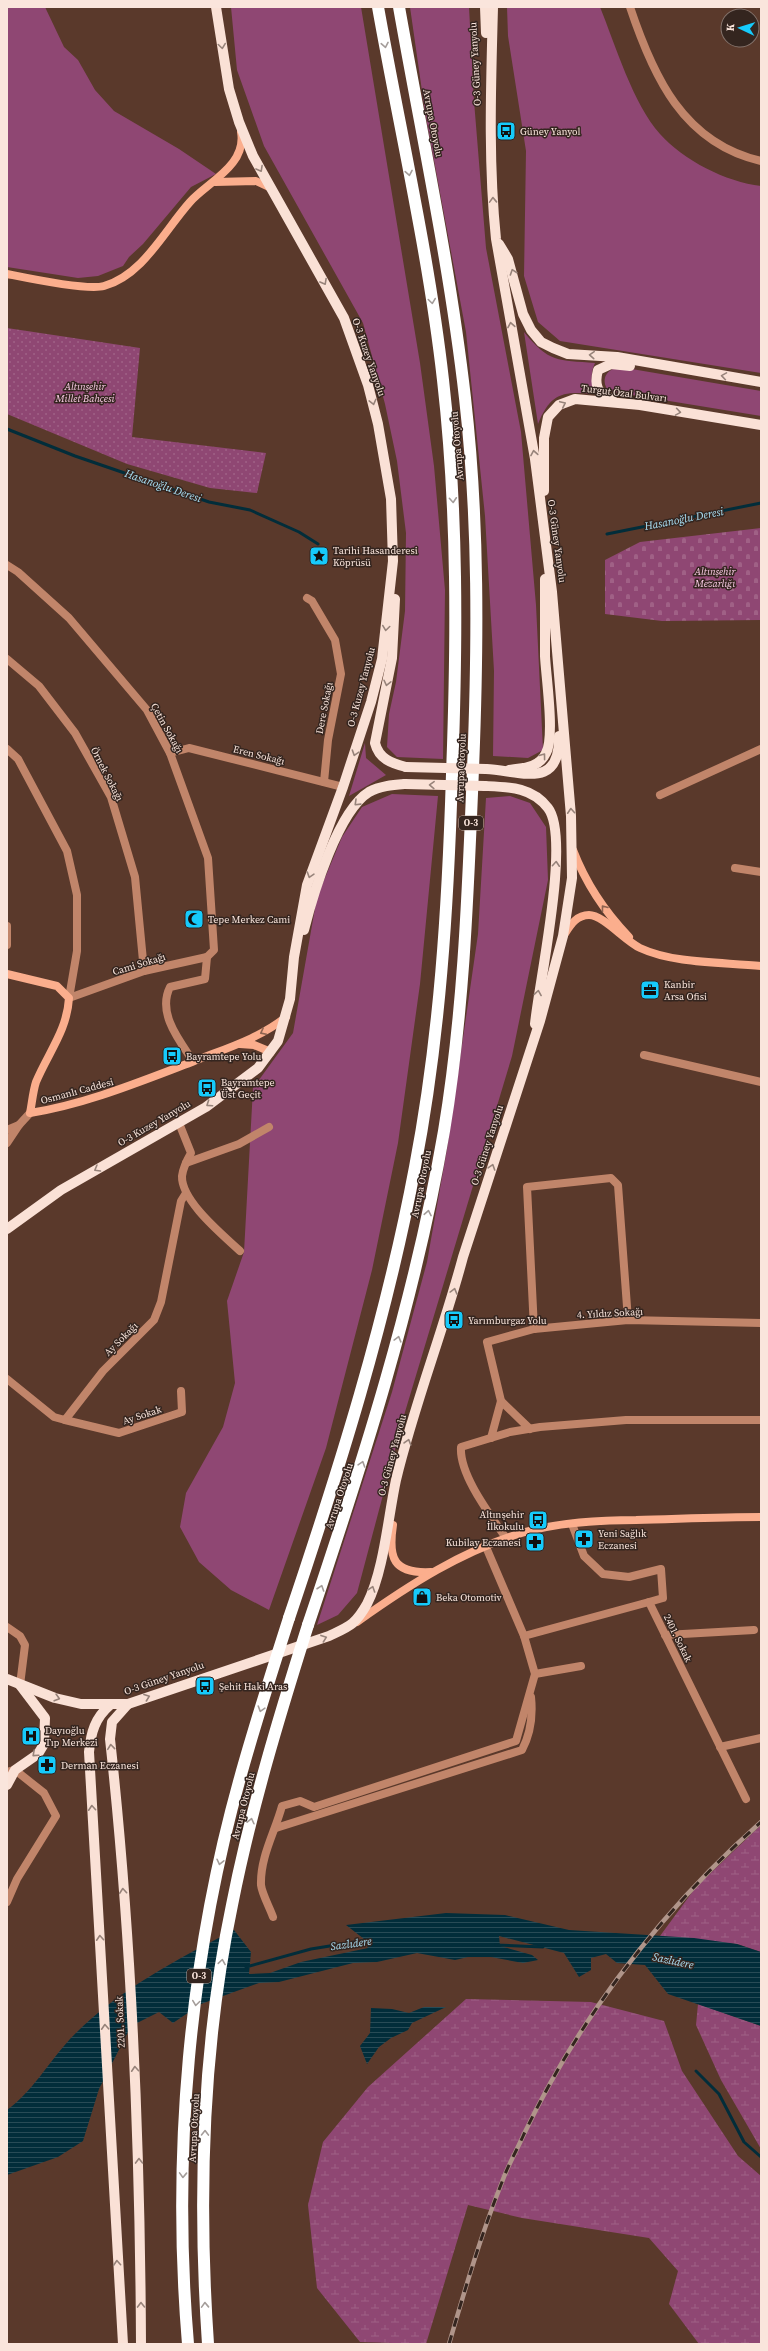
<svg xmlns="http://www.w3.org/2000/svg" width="768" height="2351" font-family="'Source Serif 4',serif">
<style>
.grass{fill:#8f4773}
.wetland{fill:url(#wetland-marsh)}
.cemetery{fill:url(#cemetery-stones)}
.park{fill:url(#park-dots)}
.water{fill:url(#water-rules)}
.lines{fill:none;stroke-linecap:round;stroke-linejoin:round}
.stream{stroke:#022d3a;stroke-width:3}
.street{stroke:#c1856a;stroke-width:8}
.secondary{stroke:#fbae8d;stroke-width:8}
.primary{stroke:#fae1d6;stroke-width:10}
.highway{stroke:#fff;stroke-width:12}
.rail-casing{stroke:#b0958a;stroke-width:4.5}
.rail{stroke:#34251f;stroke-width:3;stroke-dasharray:9;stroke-linecap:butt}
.primary-bridge{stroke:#fae1d6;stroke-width:10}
.highway-bridge{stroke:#fff;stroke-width:12}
.oneway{stroke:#a49d9a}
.oneway2{stroke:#97837a}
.oneway3{stroke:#8e6350}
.labels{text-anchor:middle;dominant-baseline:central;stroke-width:3;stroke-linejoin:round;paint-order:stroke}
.shield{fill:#34251f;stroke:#bfaba3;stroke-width:1}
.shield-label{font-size:9px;font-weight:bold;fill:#fae5dc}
.street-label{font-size:10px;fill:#fae5dc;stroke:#34251f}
.poi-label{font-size:10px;fill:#fae5dc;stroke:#34251f;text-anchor:start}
.park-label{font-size:10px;font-style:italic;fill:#fbcce6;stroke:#34251f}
.water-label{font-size:11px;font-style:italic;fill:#abe1f6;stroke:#34251f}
</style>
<defs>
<pattern id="wetland-marsh" width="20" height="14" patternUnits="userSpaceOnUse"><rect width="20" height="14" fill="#8f4773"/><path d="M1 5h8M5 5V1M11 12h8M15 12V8" fill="none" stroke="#a06186"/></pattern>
<pattern id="cemetery-stones" width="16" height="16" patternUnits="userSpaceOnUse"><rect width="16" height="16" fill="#8f4773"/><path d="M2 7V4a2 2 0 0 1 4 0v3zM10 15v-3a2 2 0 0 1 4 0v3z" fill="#a06186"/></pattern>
<pattern id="park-dots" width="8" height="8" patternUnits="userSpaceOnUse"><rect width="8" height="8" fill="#8f4773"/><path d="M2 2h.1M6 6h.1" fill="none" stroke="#a06186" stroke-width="1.8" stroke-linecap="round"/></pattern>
<pattern id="water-rules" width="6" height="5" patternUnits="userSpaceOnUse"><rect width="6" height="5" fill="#022d3a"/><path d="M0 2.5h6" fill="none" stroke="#284b56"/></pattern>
</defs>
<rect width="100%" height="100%" fill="#5a392b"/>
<!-- grass -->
<g class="grass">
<path d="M7,7H45L64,47L78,60L95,90L114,111L179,149L216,174L191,187L143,244L129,257L123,266L98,276L78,278L7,267Z"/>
<path d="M231,7H361L420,363L434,466L445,590L443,759L397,757L387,747L389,714L396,682L405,611L406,533L397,461L385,404L363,323L264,146L237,70Z"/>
<path d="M410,7H469L474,101L486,248L521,432L536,605L543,750L528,758L493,756L494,671L485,516L466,332L425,112Z"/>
<path d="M507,7H600C615,44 633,104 660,134C683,160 726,182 761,186V373L560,341L538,322L524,276L526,151L508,36Z"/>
<path d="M524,332C549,363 558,360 595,363C590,374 591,383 596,394C563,391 551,392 538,424Z"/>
<path d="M620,367L761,391V416L608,391C600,378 607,369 620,367Z"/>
<path d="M365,743L366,758L386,775L349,796Z"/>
<path d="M392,794L438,796L420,984L398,1143L372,1270L326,1448L269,1610L231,1590L199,1562L180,1527L186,1493L223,1427L235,1383L227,1301L244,1252L253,1088L293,1033L317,897L342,837L362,807Z"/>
<path d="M510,796L530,803L546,827L548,880L512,1056L405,1412L357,1593L338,1615L317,1625L392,1392L427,1262L447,1149L478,934L486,798Z"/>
</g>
<!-- wetland -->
<g class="wetland">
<path d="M761,1825V1952L737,1944L660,1936L696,1887Z"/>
<path d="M466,1999L591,2002L664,2021L682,2071L738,2156L761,2176V2344H699L669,2304L678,2271L649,2238L522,2218L468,2205L426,2344L360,2342L317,2288L308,2205L323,2142L368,2087Z"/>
<path d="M698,2004L761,2026V2149L721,2080L696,2025Z"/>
</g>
<!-- cemetery -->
<path class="cemetery" d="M761,528V620L662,621L605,614V560L640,542Z"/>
<!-- park -->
<path class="park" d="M7,328L140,348L132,437L266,453L257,493L210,488L127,464L7,414Z"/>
<!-- water -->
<g class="water">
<path d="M446,1913L505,1915L569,1930L694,1938L737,1944L761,1952V2026L668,1994L645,1965L617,1963L606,1954L591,1958V1970L579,1977L564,1953L499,1936L500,1946L532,1955L538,1960L523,1963L491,1957H468L455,1960L417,1953L377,1962L353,1963L279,1982L259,1983L201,2004L173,2023L159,2012L131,2026L99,2089L83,2141L58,2157L7,2175V2110C32,2092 49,2062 70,2039C116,1991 176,1960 234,1930L251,1952L249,1974L270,1973L301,1962L368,1948L364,1939L346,1925Z"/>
<path d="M424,2007H446L412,2023L408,2030L391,2038L379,2047L367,2064L360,2046L370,2033L371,2008L392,2009L409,2013Z"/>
</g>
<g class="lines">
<!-- stream -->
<g class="stream">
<path d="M7,429L75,456L209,502L250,510L299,532L318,544"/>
<path d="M607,534L761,503"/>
<path d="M496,1945L543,1947"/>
<path d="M246,1967L311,1949L367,1940"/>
<path d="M696,2071L719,2094L744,2142L761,2157"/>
</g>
<!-- street -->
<g class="street">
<path d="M630,7C653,76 683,143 761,161"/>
<path d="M7,565L18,572L69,618L147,710L170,753L208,858L214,950L207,957L144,971L69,998L77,951V895L67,851L18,759L7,749"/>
<path d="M307,598L312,601L335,640L341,674L328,740L324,782"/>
<path d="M7,659L39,686L75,733L111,797L135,877L144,971"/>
<path d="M170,753L189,748L343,787"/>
<path d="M660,795L761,749"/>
<path d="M735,868L761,872"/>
<path d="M7,926V945"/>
<path d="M644,1055L761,1082"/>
<path d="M193,1061C179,1040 157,1013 170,987L205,979L207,957"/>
<path d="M179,1123L191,1153C187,1160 183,1168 182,1176C181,1201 223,1235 240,1251"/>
<path d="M7,1130L19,1125L30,1113"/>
<path d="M7,1143L19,1125"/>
<path d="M186,1163L239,1144L269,1127"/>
<path d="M534,1329L527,1187L611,1178L618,1185L628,1320"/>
<path d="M7,1379L54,1417L65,1420L103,1371L154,1320L161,1302L181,1201L186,1193"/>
<path d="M65,1420L119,1433L182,1412L181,1391"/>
<path d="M530,1429L501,1401L487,1342L534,1329L628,1320L761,1323"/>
<path d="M491,1438L501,1401"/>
<path d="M572,1524L584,1556L603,1574L629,1577L661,1569L663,1598L649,1602"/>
<path d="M506,1538C491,1516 459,1475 461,1447L510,1432L540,1427L626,1420H761"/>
<path d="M7,1627L20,1636L25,1645L20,1685"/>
<path d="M665,1635L754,1630"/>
<path d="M524,1636L649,1602L746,1799"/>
<path d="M535,1674L581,1666"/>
<path d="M720,1747L761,1738"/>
<path d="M7,1772L15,1770L44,1793L56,1816L17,1879L7,1902"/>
<path d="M276,1828L522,1750C531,1733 533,1716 531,1697"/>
<path d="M273,1917C270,1908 262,1894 261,1885C260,1857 275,1832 282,1806L300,1801L314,1807L516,1741L535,1674L524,1636L486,1547"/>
</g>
<!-- secondary -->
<g class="secondary">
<path d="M215,182L256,181L271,188"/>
<path d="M7,274C27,278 87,291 104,286C143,275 164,231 190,202C208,182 247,165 241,132"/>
<path d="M573,850C586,884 604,911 629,937"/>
<path d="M564,935C570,926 576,915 589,915C603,915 625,941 640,948C674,964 724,962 761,966"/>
<path d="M7,974L57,986L69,998C67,1031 48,1053 36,1082C33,1091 32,1103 30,1113C86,1104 139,1082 192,1062C224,1049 259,1039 286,1017"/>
<path d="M240,1044L254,1045L271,1052"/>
<path d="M393,1525C388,1558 393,1574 431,1572"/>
<path d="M357,1622C409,1585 463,1550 525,1532C561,1522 599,1520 636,1520C678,1519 719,1517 761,1517"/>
</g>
<!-- primary -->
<g class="primary">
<path d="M485,7L486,33"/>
<path d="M499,244L508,259L523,314L531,330L541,342L553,348L568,354L617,357L761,382"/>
<path d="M612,399C597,394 594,385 598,370L611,364L630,366"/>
<path d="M544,491V438L548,417L559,405L575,399L640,405L761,425"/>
<path d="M395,599L392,658L375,743C379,759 391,763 406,767"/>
<path d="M486,769C522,771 560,790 559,736"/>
<path d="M509,770C523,768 539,768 546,753C555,737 546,677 545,656C545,630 545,605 545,579"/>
<path d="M485,786C509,787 532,787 548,808C571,838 539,982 535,1024"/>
<path d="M304,930C313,894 338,811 369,792C380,786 393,785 405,784"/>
<path d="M7,1229L61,1190L206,1107L258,1068L278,1041L290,999L294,957L307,885L343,787L371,702L382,659L393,561L391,499L378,424L368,385L344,318L253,156L239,122L229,89L216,7"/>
<path d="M7,1679L55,1698L81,1704H128L329,1636C350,1626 355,1625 367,1604C384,1571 388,1517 396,1480C414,1405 443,1332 463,1257L540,1021L563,936L572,878L571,816L552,592L535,459L496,239C488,161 491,84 493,7"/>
<path d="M128,1704L112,1722L110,1739C132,1940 140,2142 141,2344"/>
<path d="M110,1705C95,1718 91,1732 89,1752L123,2344"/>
<path d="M7,1785L15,1770L38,1754L44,1744L45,1718L20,1685"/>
</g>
<!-- highway -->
<g class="highway">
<path d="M289,1618C339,1470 386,1321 415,1167C440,1037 448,906 452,774C457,642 458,511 443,380C429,255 400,131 378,7"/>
<path d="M308,1625C363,1462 415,1300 444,1131C464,1011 468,890 473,769C478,645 479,521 465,398C450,266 422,137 399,7"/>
</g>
<defs>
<path id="rail" d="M449,2344C465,2289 481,2235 502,2182C508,2165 517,2150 524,2134C581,2015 663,1909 761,1822"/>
</defs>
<!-- rail casing -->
<use href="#rail" class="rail-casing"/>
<!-- rail -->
<use href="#rail" class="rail"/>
<!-- primary-bridge -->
<g class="primary-bridge">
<path d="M406,767L486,769"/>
<path d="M405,784L485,786"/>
</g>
<!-- highway-bridge -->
<g class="highway-bridge">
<path d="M188,2344C172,2155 189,1960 240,1778C255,1724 272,1671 289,1618"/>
<path d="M208,2344C198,2198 202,2048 232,1905C251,1809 279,1717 308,1625"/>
</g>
</g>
<!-- one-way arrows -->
<defs><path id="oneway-chevron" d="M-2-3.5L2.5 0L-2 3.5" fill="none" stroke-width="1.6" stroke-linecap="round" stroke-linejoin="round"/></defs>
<g class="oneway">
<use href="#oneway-chevron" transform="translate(385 45) rotate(79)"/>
<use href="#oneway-chevron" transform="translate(409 173) rotate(80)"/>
<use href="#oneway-chevron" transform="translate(432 301) rotate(82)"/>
<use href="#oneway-chevron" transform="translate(453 500) rotate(86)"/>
<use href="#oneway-chevron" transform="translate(428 1213) rotate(-79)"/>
<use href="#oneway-chevron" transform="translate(398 1339) rotate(-75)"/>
<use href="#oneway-chevron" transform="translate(362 1464) rotate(-72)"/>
<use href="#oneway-chevron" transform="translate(321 1588) rotate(-71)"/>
<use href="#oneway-chevron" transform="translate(261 1709) rotate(107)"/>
<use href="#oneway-chevron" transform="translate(251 1821) rotate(-77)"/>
<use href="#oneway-chevron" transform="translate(220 1862) rotate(103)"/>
<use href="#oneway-chevron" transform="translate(222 1962) rotate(-81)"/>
<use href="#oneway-chevron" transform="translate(196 2003) rotate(98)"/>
<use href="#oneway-chevron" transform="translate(205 2133) rotate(-89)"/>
<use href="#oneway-chevron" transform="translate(183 2175) rotate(92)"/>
<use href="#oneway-chevron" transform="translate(205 2305) rotate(-92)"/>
</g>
<g class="oneway2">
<use href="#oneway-chevron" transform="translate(222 46) rotate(82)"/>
<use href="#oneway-chevron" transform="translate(260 169) rotate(61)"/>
<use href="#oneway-chevron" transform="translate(493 200) rotate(-92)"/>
<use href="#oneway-chevron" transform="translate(513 272) rotate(-109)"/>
<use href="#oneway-chevron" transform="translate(324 282) rotate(61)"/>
<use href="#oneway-chevron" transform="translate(511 325) rotate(-100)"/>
<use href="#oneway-chevron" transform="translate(592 355) rotate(-176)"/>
<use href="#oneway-chevron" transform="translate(724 376) rotate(-171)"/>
<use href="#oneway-chevron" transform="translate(373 402) rotate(76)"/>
<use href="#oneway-chevron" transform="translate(563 404) rotate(-25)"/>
<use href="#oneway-chevron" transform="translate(678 412) rotate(9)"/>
<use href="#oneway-chevron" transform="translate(534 453) rotate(-100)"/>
<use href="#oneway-chevron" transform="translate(386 628) rotate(98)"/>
<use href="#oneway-chevron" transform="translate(387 683) rotate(103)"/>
<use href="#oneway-chevron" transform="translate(355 753) rotate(108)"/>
<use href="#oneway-chevron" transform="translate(543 756) rotate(-53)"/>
<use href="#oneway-chevron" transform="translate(432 785) rotate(-178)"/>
<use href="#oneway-chevron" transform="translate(357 803) rotate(136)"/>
<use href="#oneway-chevron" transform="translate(571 811) rotate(-94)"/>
<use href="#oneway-chevron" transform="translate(556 864) rotate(-86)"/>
<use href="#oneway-chevron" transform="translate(310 875) rotate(108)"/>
<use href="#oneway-chevron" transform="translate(538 993) rotate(-81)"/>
<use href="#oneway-chevron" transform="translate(209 1104) rotate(146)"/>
<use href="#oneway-chevron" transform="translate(492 1167) rotate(-72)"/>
<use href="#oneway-chevron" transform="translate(97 1169) rotate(150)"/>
<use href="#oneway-chevron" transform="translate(454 1291) rotate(-75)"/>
<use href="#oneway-chevron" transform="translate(408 1442) rotate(-74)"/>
<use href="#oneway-chevron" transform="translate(372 1589) rotate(-71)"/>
<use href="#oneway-chevron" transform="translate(324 1638) rotate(-20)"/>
<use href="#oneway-chevron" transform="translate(147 1697) rotate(-20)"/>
<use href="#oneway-chevron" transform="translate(57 1698) rotate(16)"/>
<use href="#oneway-chevron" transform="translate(111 1747) rotate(-96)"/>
<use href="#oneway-chevron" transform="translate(35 1754) rotate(138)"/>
<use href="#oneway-chevron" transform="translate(92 1808) rotate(-94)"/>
<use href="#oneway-chevron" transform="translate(123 1891) rotate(-95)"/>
<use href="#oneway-chevron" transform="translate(100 1938) rotate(-94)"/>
<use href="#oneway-chevron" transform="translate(105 2027) rotate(-93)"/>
<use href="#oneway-chevron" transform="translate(135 2069) rotate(-94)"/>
<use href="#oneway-chevron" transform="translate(139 2161) rotate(-91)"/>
<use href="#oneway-chevron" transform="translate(117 2263) rotate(-94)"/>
<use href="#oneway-chevron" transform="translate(141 2305) rotate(-91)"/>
</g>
<g class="oneway3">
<use href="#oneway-chevron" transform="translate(604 908) rotate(-128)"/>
<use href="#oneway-chevron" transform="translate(263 1032) rotate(153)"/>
</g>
<!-- icons -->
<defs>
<symbol id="bus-square" viewBox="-11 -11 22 22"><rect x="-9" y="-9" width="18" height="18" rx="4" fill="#16cafb" stroke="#34251f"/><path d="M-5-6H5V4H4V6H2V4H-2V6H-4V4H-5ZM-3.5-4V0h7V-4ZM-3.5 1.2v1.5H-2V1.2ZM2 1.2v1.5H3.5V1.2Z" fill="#111"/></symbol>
<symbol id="sight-square" viewBox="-11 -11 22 22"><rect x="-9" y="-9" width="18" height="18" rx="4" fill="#16cafb" stroke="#34251f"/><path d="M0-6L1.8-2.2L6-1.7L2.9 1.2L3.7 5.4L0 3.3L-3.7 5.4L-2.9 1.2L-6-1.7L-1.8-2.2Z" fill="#111"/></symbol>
<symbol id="mosque-square" viewBox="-11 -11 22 22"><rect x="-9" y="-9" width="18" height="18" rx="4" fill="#16cafb" stroke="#34251f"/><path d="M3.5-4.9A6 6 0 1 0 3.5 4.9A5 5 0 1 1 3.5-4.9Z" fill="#111"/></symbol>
<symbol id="office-square" viewBox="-11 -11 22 22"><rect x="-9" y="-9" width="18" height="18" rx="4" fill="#16cafb" stroke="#34251f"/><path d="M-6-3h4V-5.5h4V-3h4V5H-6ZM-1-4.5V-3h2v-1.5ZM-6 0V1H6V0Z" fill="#111"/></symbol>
<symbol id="pharmacy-square" viewBox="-11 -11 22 22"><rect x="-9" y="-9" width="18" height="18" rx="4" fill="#16cafb" stroke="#34251f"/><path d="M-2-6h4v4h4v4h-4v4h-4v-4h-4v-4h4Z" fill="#111"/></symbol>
<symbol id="shop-square" viewBox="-11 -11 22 22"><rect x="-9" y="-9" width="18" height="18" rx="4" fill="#16cafb" stroke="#34251f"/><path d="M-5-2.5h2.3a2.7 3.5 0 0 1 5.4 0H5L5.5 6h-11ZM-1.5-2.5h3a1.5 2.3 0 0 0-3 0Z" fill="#111"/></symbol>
<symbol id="hospital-square" viewBox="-11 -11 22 22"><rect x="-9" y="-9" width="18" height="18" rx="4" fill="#16cafb" stroke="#34251f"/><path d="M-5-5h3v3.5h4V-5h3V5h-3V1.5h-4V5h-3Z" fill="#111"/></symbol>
</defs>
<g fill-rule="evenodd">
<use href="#bus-square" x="495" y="120" width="22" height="22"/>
<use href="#sight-square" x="308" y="545" width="22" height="22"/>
<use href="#mosque-square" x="183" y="908" width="22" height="22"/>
<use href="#office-square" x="639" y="979" width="22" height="22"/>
<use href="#bus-square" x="161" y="1045" width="22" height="22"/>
<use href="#bus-square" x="196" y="1077" width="22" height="22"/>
<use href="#bus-square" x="443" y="1309" width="22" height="22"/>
<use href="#bus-square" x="527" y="1509" width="22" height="22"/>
<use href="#pharmacy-square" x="573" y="1528" width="22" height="22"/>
<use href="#pharmacy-square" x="524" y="1531" width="22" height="22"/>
<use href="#shop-square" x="411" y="1586" width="22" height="22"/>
<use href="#bus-square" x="194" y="1675" width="22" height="22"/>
<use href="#hospital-square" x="20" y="1725" width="22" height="22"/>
<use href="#pharmacy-square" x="36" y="1754" width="22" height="22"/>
</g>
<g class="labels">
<!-- shield labels -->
<g class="shield">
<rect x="459" y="816" width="24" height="14" rx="3"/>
<rect x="187" y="1969" width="24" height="14" rx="3"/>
</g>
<g class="shield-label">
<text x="471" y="823">O-3</text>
<text x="199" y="1976">O-3</text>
</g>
<!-- street labels -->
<g class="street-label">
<text transform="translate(475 64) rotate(-93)">O-3 Güney Yanyolu</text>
<text transform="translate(433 123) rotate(79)">Avrupa Otoyolu</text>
<text transform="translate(369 357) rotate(71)">O-3 Kuzey Yanyolu</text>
<text transform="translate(624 393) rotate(7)">Turgut Özal Bulvarı</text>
<text transform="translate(457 446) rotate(-95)">Avrupa Otoyolu</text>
<text transform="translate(557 541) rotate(82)">O-3 Güney Yanyolu</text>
<text transform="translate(361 687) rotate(-75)">O-3 Kuzey Yanyolu</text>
<text transform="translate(324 708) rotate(-79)">Dere Sokağı</text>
<text transform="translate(167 728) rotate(61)">Çetin Sokağı</text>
<text transform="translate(259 755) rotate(14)">Eren Sokağı</text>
<text transform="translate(461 768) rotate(-88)">Avrupa Otoyolu</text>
<text transform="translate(107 774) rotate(63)">Örnek Sokağı</text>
<text transform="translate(139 964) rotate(-17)">Cami Sokağı</text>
<text transform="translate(77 1091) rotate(-15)">Osmanlı Caddesi</text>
<text transform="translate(154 1123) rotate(-30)">O-3 Kuzey Yanyolu</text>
<text transform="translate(487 1145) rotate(-72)">O-3 Güney Yanyolu</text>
<text transform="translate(421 1184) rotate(-79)">Avrupa Otoyolu</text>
<text transform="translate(610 1313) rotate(-3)">4. Yıldız Sokağı</text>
<text transform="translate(121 1339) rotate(-45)">Ay Sokağı</text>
<text transform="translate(142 1415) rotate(-18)">Ay Sokak</text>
<text transform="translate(392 1455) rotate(-75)">O-3 Güney Yanyolu</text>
<text transform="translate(339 1496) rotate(-72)">Avrupa Otoyolu</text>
<text transform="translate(678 1638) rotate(64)">2401. Sokak</text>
<text transform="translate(164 1678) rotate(-19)">O-3 Güney Yanyolu</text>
<text transform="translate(243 1806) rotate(-76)">Avrupa Otoyolu</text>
<text transform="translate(120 2022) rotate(-93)">2201. Sokak</text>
<text transform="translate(194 2128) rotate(-87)">Avrupa Otoyolu</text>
</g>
<!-- poi labels -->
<g class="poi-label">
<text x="520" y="131">Güney Yanyol</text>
<text x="333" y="550">Tarihi Hasanderesi<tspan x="333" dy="12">Köprüsü</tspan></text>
<text x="208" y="919">Tepe Merkez Cami</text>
<text x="664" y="984">Kanbir<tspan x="664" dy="12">Arsa Ofisi</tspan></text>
<text x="186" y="1056">Bayramtepe Yolu</text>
<text x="221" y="1082">Bayramtepe<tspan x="221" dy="12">Üst Geçit</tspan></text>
<text x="468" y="1320">Yarımburgaz Yolu</text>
<text x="524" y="1514" text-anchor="end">Altınşehir<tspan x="524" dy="12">İlkokulu</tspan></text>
<text x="598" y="1533">Yeni Sağlık<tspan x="598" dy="12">Eczanesi</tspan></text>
<text x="521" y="1542" text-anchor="end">Kubilay Eczanesi</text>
<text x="436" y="1597">Beka Otomotiv</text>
<text x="219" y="1686">Şehit Haki Aras</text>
<text x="45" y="1730">Dayıoğlu<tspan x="45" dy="12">Tıp Merkezi</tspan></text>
<text x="61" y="1765">Derman Eczanesi</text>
</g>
<!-- park labels -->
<g class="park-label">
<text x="85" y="386">Altınşehir<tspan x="85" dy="12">Millet Bahçesi</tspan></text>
<text x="715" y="571">Altınşehir<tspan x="715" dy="12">Mezarlığı</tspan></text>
</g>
<!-- water labels -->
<g class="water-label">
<text transform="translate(163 486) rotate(19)">Hasanoğlu Deresi</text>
<text transform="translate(684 519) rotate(-11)">Hasanoğlu Deresi</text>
<text transform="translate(351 1944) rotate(-8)">Sazlıdere</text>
<text transform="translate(673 1961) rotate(12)">Sazlıdere</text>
</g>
</g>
<!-- border -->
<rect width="768" height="2351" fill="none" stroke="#fae5dc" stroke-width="16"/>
<!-- north arrow -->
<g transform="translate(740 28) rotate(274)"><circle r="19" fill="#34251f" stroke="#83726b"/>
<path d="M0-3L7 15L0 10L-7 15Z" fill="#16cafb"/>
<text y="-6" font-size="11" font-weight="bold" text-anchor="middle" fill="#fae5dc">K</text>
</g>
</svg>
